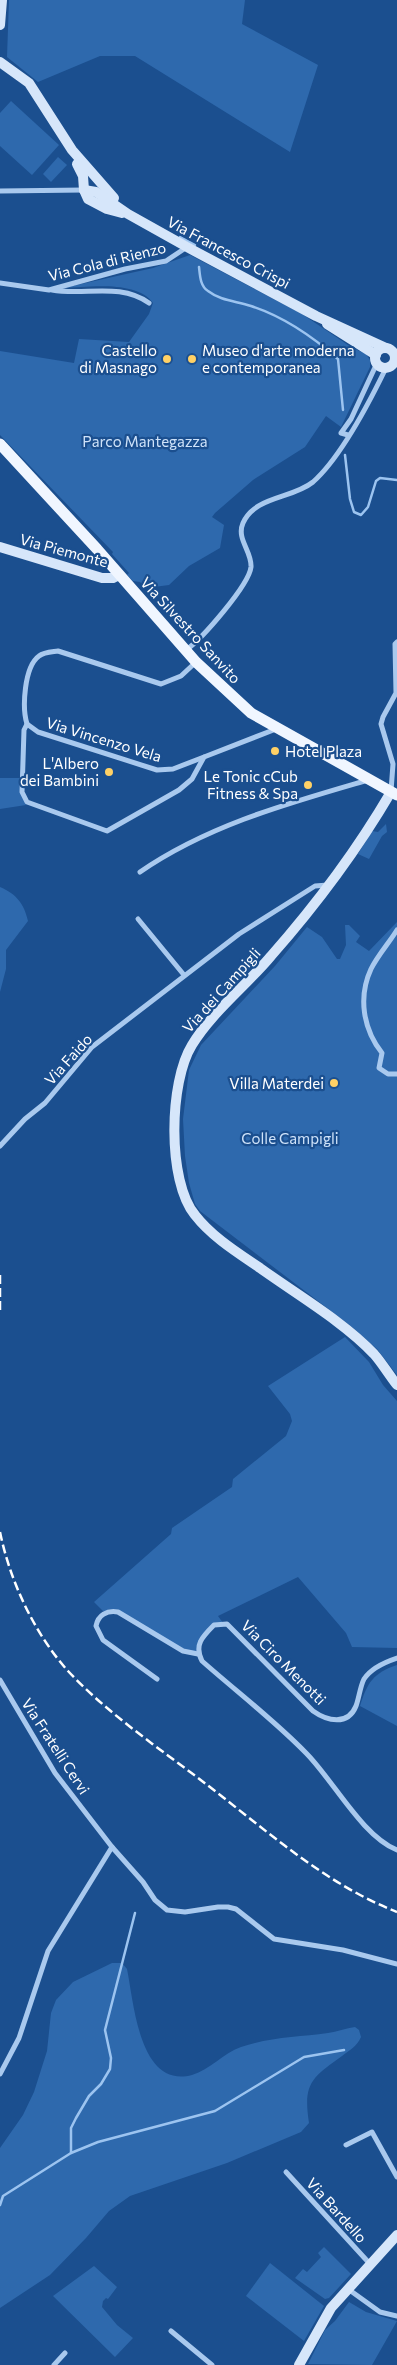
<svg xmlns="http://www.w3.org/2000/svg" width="397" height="2365" font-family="Commissioner,sans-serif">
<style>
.green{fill:#2e69ad}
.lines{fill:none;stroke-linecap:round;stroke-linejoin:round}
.stream{stroke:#9cc4f0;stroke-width:2.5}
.street{stroke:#a9c9ee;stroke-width:5}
.secondary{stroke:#d6e6fa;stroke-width:10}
.primary{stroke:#f0f6ff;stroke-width:11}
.rail{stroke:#fff;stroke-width:2.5;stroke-dasharray:9 4;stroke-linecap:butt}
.poi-dot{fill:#ffd166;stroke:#1b4f8f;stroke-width:2}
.labels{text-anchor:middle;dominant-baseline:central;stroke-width:4.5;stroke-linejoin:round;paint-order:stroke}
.street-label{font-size:15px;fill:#fff;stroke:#1b4f8f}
.poi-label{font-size:15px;fill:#fff;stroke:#1b4f8f;text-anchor:end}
.park-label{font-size:15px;fill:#cfe3fa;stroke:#1b4f8f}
</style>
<rect width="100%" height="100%" fill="#1b4f8f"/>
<!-- green -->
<g class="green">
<path d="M9,0H245L242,24L318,65L290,152L135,56H100L38,82L7,57Z"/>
<path d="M11,101L59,145L32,175L0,146V113Z"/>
<path d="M58,157L67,165L51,182L43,174Z"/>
<path d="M190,255L302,314L351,347L366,354L370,360V367L341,427L326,416L305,447L253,480L215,513L212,517L224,525L220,548L189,566L169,585L146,588L140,582L133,581L127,575L129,573L112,554L113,552L0,435V351L74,363L79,339L129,342L149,314L153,303C137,280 88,287 63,288L153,268Z"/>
<path d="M0,778H20L21,794L26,805L0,809Z"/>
<path d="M386,824L387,832L382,836L369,859L358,854L372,831L378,832Z"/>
<path d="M0,887C16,894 24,903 28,921L6,950V969L0,992Z"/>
<path d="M397,922V1375L377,1349L352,1327L200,1211L195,1204L189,1183L185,1156L183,1119L189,1070L201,1045L275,966L307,927L322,937L337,959H340L346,945L345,925H349L360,936L356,942L369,951Z"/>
<path d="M345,1337L369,1362L383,1385L397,1401V1648L352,1647L346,1633L298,1577L218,1616L223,1623H218L201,1638L198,1654H191L112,1611H103L94,1602L171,1534L172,1528L232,1487L233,1479L286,1436L292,1421L290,1414L268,1386Z"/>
<path d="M397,1665V1726L360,1706C367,1683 373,1673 397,1665Z"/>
<path d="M112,1963H122L127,1969C134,2003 139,2089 192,2075C210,2070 223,2053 241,2047C270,2037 299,2037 328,2033C337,2032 346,2028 355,2027L359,2030L361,2037C357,2046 350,2050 342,2056C311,2078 303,2084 309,2123L301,2132L227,2163L130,2196L109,2211L86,2238L50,2275L0,2308V2148L23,2115L34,2092L47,2051L51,2013L56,2000L73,1982Z"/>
<path d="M324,2247L351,2274L329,2298L325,2299L295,2278L303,2269L307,2272L321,2257L318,2253Z"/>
<path d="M270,2263L324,2306L304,2341L246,2296Z"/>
<path d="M94,2266L117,2287L108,2299L106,2298L103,2301L102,2307L117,2325L133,2338L115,2357L53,2296Z"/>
<path d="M349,2302L366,2312L397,2321L372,2365L308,2364L325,2330L335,2321Z"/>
</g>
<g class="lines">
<!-- stream -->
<g class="stream">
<path d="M180,237L195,245"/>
<path d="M199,267C200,275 200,286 208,291C221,301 236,301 251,306C285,317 312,336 338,359L343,410"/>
<path d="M345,455L350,499L354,512L361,515L368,507L376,481L380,478L397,480"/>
<path d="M71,2153L98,2142L215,2111L304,2057L344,2050"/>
<path d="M0,2205L3,2196L71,2153V2128L76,2118L89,2096L101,2084L110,2069L111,2058L105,2030L135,1913"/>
</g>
<!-- street -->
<g class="street">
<path d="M0,191L84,190"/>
<path d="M0,283L49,290L125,269L166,261L187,247"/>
<path d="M52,290C85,296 119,282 149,303"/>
<path d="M348,435L341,433L351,419L377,363"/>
<path d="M186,650C202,639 249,585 251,567C252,551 236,539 243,523C255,496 292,499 313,482C340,458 370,401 386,368"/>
<path d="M196,662L181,676L161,684L58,651C51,652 44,652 39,656C24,667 22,708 27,724L38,732L157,770L173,769L204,757"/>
<path d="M27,724L24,730L22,792L27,802L107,831L179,790L192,779L204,757L276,729"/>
<path d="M391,791L393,764L381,724L383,717L396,693L395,644L397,642"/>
<path d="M140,872C208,825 289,803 368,780"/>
<path d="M138,919L184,975"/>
<path d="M397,930C389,943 378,955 371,969C358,997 363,1029 382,1053L379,1068L388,1074H397"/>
<path d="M0,1146L25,1119L45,1103L92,1047L239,934L315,886L328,885"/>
<path d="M397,1658C385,1662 371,1668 364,1679C360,1687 359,1698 356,1706C348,1726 327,1721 313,1711L227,1624L214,1625C202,1637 194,1645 202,1661C237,1692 274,1720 306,1753C333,1780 362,1836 397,1850"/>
<path d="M157,1679L103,1640L96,1626C98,1615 107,1610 118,1612L183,1651L198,1654"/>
<path d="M0,1680L55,1773L112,1847"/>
<path d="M0,2074L19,2038L48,1951L112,1847L143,1882L155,1900L167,1910L185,1912L218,1907H228L236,1909L274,1939L343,1950L397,1964"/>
<path d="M346,2145L372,2132L397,2177"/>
<path d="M286,2172L370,2264"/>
<path d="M348,2289L380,2312L397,2316"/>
<path d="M171,2331L212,2365"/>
<path d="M54,2365L65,2353"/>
</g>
<!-- secondary -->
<g class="secondary">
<path d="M0,25L2,0"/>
<path d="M0,62L29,83L72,150L114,198"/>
<path d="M77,164L83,176L84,190L88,199L107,209L122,213"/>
<path d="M84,190L96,192L128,214L187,247L316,316L386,348"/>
<path d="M327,324L376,355"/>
<circle cx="385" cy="358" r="10"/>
<path d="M0,547L102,578H113L119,575"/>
<path d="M391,792C357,850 316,905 271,956C246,986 212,1012 192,1045C169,1082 167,1181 195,1215C212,1237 238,1253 260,1268C296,1294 344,1322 374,1354C382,1363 389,1375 397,1385"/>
<path d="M299,2365L331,2308L397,2235"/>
</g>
<!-- primary -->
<path class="primary" d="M0,444L97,549L196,662L251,713L397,795"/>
<!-- rail -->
<g class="rail">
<path d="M0,1275V1311"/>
<path d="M0,1532C10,1581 34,1633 68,1671C108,1714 159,1748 206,1784C266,1830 325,1884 397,1912"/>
</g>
</g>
<!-- markers -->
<g class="poi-dot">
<circle cx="167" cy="359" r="5"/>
<circle cx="192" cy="359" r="5"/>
<circle cx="275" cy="751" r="5"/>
<circle cx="109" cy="772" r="5"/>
<circle cx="308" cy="785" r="5"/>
<circle cx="334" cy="1083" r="5"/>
</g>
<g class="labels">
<!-- street labels -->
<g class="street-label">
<text transform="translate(229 252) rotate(28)">Via Francesco Crispi</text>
<text transform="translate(107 261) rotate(-14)">Via Cola di Rienzo</text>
<text transform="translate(64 550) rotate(15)">Via Piemonte</text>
<text transform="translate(191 630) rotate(47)">Via Silvestro Sanvito</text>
<text transform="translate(104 739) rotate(17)">Via Vincenzo Vela</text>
<text transform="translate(221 990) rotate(-48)">Via dei Campigli</text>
<text transform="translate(68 1059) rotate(-48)">Via Faido</text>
<text transform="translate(284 1662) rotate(45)">Via Ciro Menotti</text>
<text transform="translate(56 1746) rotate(57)">Via Fratelli Cervi</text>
<text transform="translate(337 2210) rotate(48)">Via Bardello</text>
</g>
<!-- poi labels -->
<g class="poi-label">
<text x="157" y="350">Castello<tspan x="157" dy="17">di Masnago</tspan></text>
<text x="202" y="350" text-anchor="start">Museo d'arte moderna<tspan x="202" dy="17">e contemporanea</tspan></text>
<text x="285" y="751" text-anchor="start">Hotel Plaza</text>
<text x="99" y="763">L'Albero<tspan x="99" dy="17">dei Bambini</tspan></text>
<text x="298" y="776">Le Tonic cCub<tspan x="298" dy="17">Fitness &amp; Spa</tspan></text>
<text x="324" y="1083">Villa Materdei</text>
</g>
<!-- park labels -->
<g class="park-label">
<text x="145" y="441">Parco Mantegazza</text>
<text x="290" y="1138">Colle Campigli</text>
</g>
</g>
</svg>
